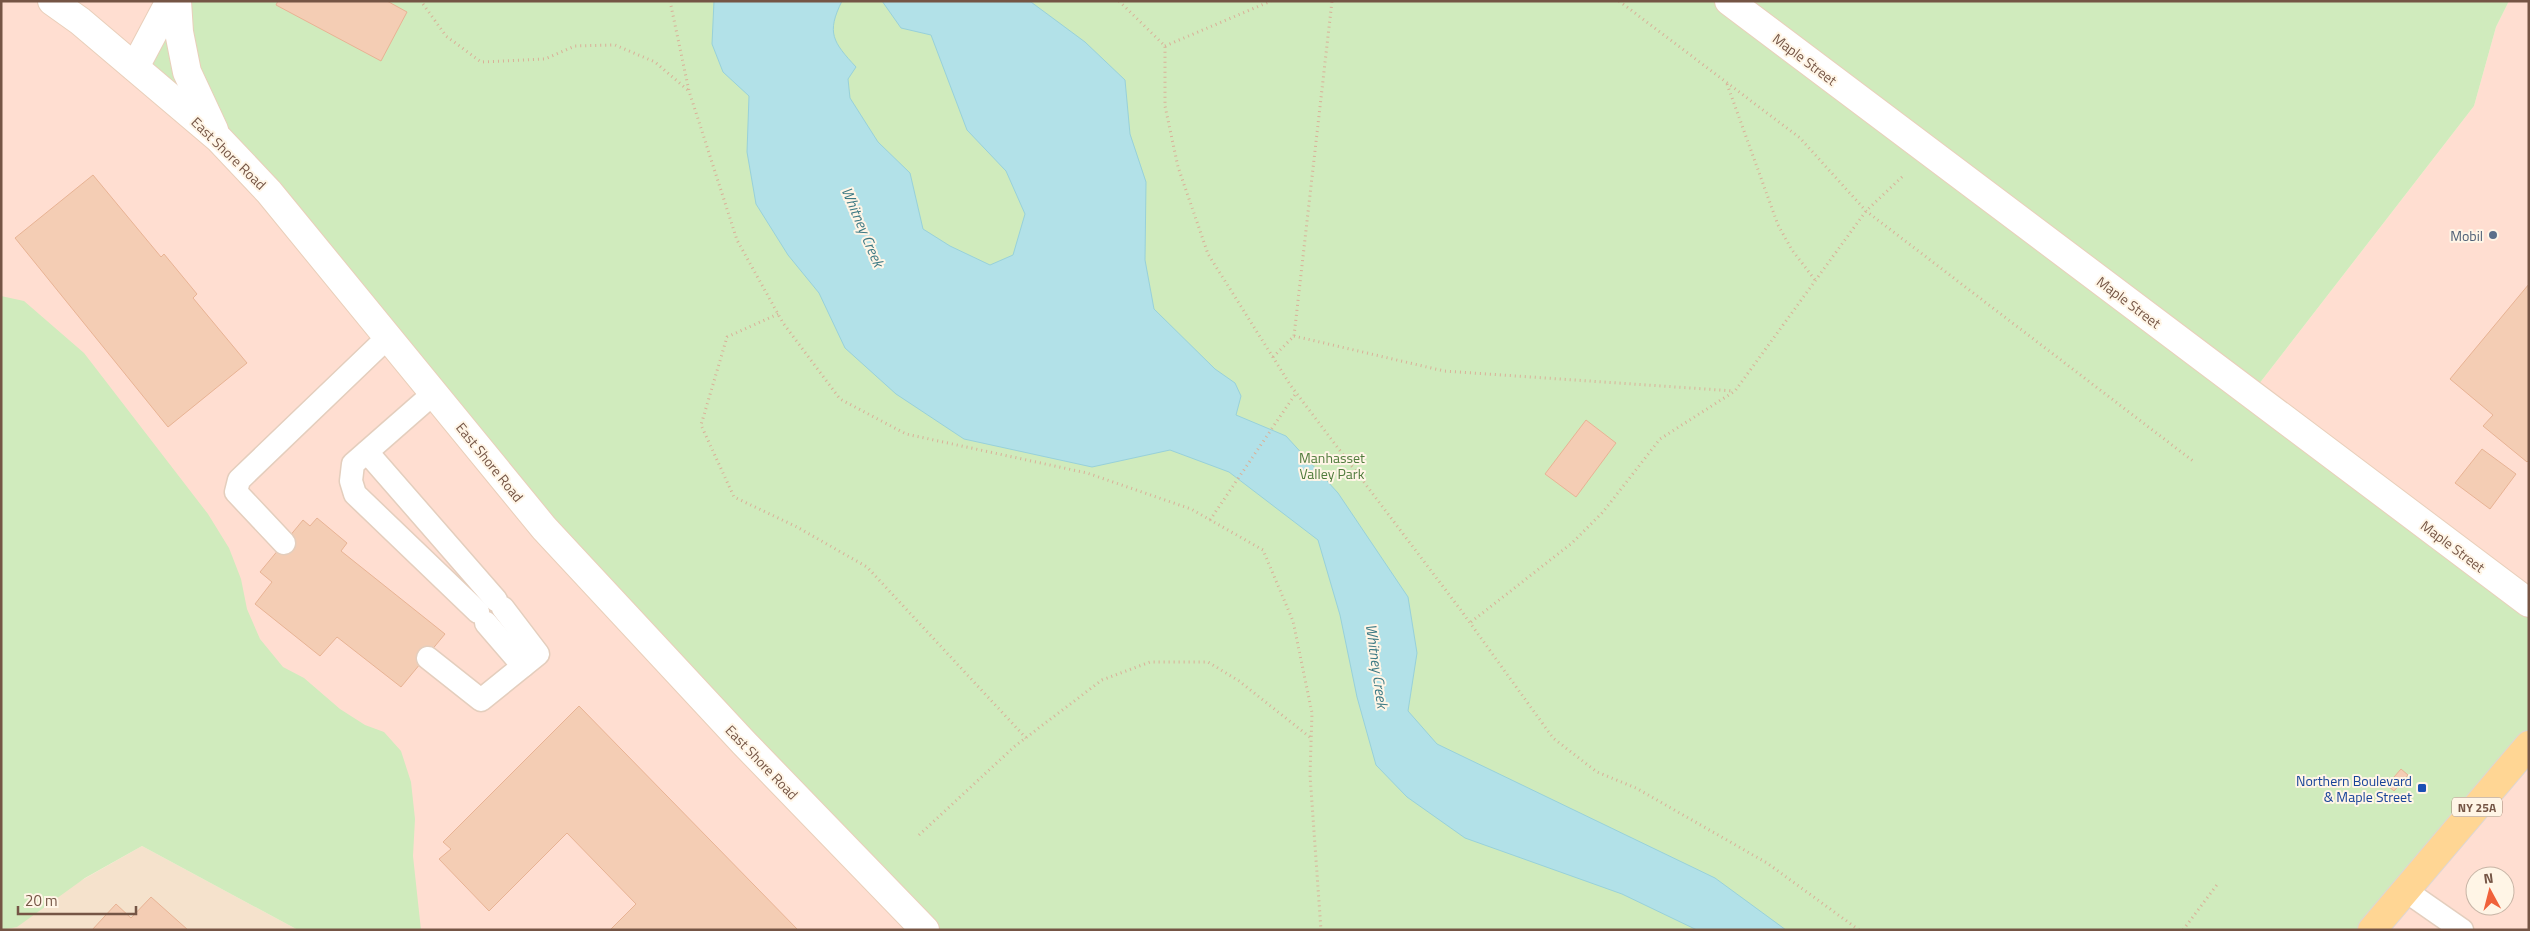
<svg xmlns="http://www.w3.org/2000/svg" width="2530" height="931" font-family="'Titillium Web',sans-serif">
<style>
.residential{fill:#f5e2cc}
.commercial{fill:#ffded1;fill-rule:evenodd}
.green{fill:#d0ebbd}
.water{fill:#b2e1e8;stroke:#98d1da}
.building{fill:#f4cdb4;stroke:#e8b394}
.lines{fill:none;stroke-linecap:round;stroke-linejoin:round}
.lane-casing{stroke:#e4cebd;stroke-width:25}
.secondary-casing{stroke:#e9cfba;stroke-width:30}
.primary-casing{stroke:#ded6d2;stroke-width:30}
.path{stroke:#d9b098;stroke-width:3;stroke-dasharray:1 4;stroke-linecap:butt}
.lane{stroke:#fff;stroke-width:22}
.secondary{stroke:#fff;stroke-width:28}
.primary{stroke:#ffd694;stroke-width:28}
.service-dot{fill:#5c6f8a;stroke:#fff5e6;stroke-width:2}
.transit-dot{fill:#1a4fb4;stroke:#fff5e6;stroke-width:2}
.labels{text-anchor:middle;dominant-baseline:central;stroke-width:4;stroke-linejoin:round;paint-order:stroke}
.shield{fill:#fff5e6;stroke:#9e8575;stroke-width:1}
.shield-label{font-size:12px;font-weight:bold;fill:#755545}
.street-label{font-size:14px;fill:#755545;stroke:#fff5e6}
.service-label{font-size:14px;fill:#4e5e75;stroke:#fff5e6;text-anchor:end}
.park-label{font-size:14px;fill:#507b3c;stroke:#fff5e6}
.transit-label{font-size:14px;fill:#164399;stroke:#fff5e6;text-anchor:end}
.water-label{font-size:15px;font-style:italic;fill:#3b7883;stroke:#fff5e6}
</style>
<rect width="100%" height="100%" fill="#fef1de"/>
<!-- residential -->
<path class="residential" d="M142,846L298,930H1V926Z"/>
<!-- commercial -->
<g class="commercial">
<path d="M1,1H170L240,165L925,930H372L1,534Z"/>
<path d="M2509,1H2529V604L2252,393L2474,106L2496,27Z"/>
<path d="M2529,746V930H2372ZM2475,876H2505V906H2475Z"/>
</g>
<!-- green -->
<g class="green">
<path d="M170,1H2509L2496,27L2474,106L2252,393L2529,604V746L2372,930H925L744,743L332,269L135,67Z"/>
<path d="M1,296L24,301L84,353L208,514L229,548L241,579L247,609L260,639L283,667L304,678L340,709L365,725L384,732L401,751L411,782L415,819L413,856L421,930H298L142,846L85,878L17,927L1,930Z"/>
</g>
<!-- water -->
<path class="water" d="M714,1H842C826,33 833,42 856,67L848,79L850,98L878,142L910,173L923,229L950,246L990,265L1013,255L1025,214L1006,171L967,130L931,35L901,28L882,1L1031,2L1085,42L1125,80L1130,134L1146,182L1145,260L1154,309L1215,369L1235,383L1241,396L1236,415L1286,436L1338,493L1408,597L1417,653L1408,711L1437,744L1715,878L1786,930H1697L1622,894L1465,838L1407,797L1376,765L1357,697L1340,615L1318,540L1229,472L1170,450L1092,467L964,439L896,394L845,348L819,293L788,255L756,204L747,152L749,96L723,72L712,44Z"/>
<!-- building -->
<g class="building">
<path d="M278,1H387L407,12L381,61L276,5Z"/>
<path d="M93,175L161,257L164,254L197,294L193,298L247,363L168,427L15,238Z"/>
<path d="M2529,284V460L2527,462L2483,426L2493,415L2450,379Z"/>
<path d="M1586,420L1616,443L1576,497L1545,474Z"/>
<path d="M2482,449L2516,474L2490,509L2455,483Z"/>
<path d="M317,518L347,543L341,551L445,634L401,687L337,637L320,656L255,604L272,582L260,572L303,520L310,526Z"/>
<path d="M579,706L798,930H610L636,904L567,833L489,911L439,859L451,849L443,842Z"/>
<path d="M2401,769L2408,775L2394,791L2387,785Z"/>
<path d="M151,897L188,930H92L116,904L131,918Z"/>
</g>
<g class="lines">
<defs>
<g id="lane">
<path d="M434,393L353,464L351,481L355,494L478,612"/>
<path d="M367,452L496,600"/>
<path d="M284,543L236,492L239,480L388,337"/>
<path d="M486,623L523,666"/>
<path d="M428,658L481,700L538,654L503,608"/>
<path d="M2406,891L2462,930"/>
</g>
<g id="secondary">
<path d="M52,1L80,21L218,138L269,192L544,528L744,743L925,930"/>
<path d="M177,1L179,32L187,72L214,130"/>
<path d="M1729,1L2529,603"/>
<path d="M135,67L170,1"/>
</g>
<path id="primary" d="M2372,930L2529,745"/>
</defs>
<!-- lane casing -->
<use href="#lane" class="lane-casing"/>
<!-- secondary casing -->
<use href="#secondary" class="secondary-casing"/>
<!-- primary casing -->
<use href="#primary" class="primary-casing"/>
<!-- path -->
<g class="path">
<path d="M670,1L689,91L737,240L783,323L840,399L906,434L1087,473L1191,509L1263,550L1293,621L1312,713L1310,775L1321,930"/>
<path d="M1119,1L1165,46V106L1178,167L1208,254L1291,386L1460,609L1553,738L1597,772L1636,788L1767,863L1859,930"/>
<path d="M1619,1L1800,138L1866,211L2193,461"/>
<path d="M423,4L446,36L481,62L545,59L575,46L615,45L655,62L689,91"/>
<path d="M1165,46L1271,1"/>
<path d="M1727,84L1778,225L1792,250L1815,280"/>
<path d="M778,314L727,337L701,425L734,497L797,527L867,567L1026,738"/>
<path d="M1294,336L1444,371L1734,391"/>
<path d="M1273,357L1294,336L1332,1"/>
<path d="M1210,520L1296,393"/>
<path d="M1471,622L1572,543L1603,512L1660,439L1735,391L1866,211L1904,175"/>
<path d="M919,835L1015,746L1102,680L1150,662H1208L1239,681L1311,738"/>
<path d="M2183,930L2219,882"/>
</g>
<!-- lane -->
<use href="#lane" class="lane"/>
<!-- secondary -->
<use href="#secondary" class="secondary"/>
<!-- primary -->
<use href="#primary" class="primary"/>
</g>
<!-- markers -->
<circle class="service-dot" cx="2493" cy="235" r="5"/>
<rect class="transit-dot" x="2417" y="783" width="10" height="10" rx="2.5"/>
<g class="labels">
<!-- shield labels -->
<rect class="shield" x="2452" y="797.5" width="50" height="19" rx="4"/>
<g class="shield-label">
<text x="2477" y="807">NY 25A</text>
</g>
<!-- street labels -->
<g class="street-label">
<text transform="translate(1805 59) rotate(37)">Maple Street</text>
<text transform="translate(229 153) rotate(44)">East Shore Road</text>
<text transform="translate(2129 302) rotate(37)">Maple Street</text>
<text transform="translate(490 462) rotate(51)">East Shore Road</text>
<text transform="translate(2453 546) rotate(37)">Maple Street</text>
<text transform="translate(762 762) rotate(46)">East Shore Road</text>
</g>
<!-- service labels -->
<g class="service-label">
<text x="2483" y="235">Mobil</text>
</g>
<!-- park labels -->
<g class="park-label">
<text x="1332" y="457">Manhasset<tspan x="1332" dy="16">Valley Park</tspan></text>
</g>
<!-- transit labels -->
<g class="transit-label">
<text x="2412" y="780">Northern Boulevard<tspan x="2412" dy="16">&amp; Maple Street</tspan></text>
</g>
<!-- water labels -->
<g class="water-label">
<text transform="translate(863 227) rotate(67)">Whitney Creek</text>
<text transform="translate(1377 666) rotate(82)">Whitney Creek</text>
</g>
</g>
<!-- border -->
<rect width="2530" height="931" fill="none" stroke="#755545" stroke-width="5"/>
<!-- north arrow -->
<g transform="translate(2490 891) rotate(353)"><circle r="24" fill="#fff5e6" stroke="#c8b5a6"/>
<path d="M0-4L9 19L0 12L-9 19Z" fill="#f0613b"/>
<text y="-8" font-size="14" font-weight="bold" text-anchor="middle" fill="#755545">N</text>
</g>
<!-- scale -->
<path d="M18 906v8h118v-8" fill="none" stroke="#755545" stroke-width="2.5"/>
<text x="25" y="906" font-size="15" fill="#755545" stroke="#fff5e6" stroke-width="4" paint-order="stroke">20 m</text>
</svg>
